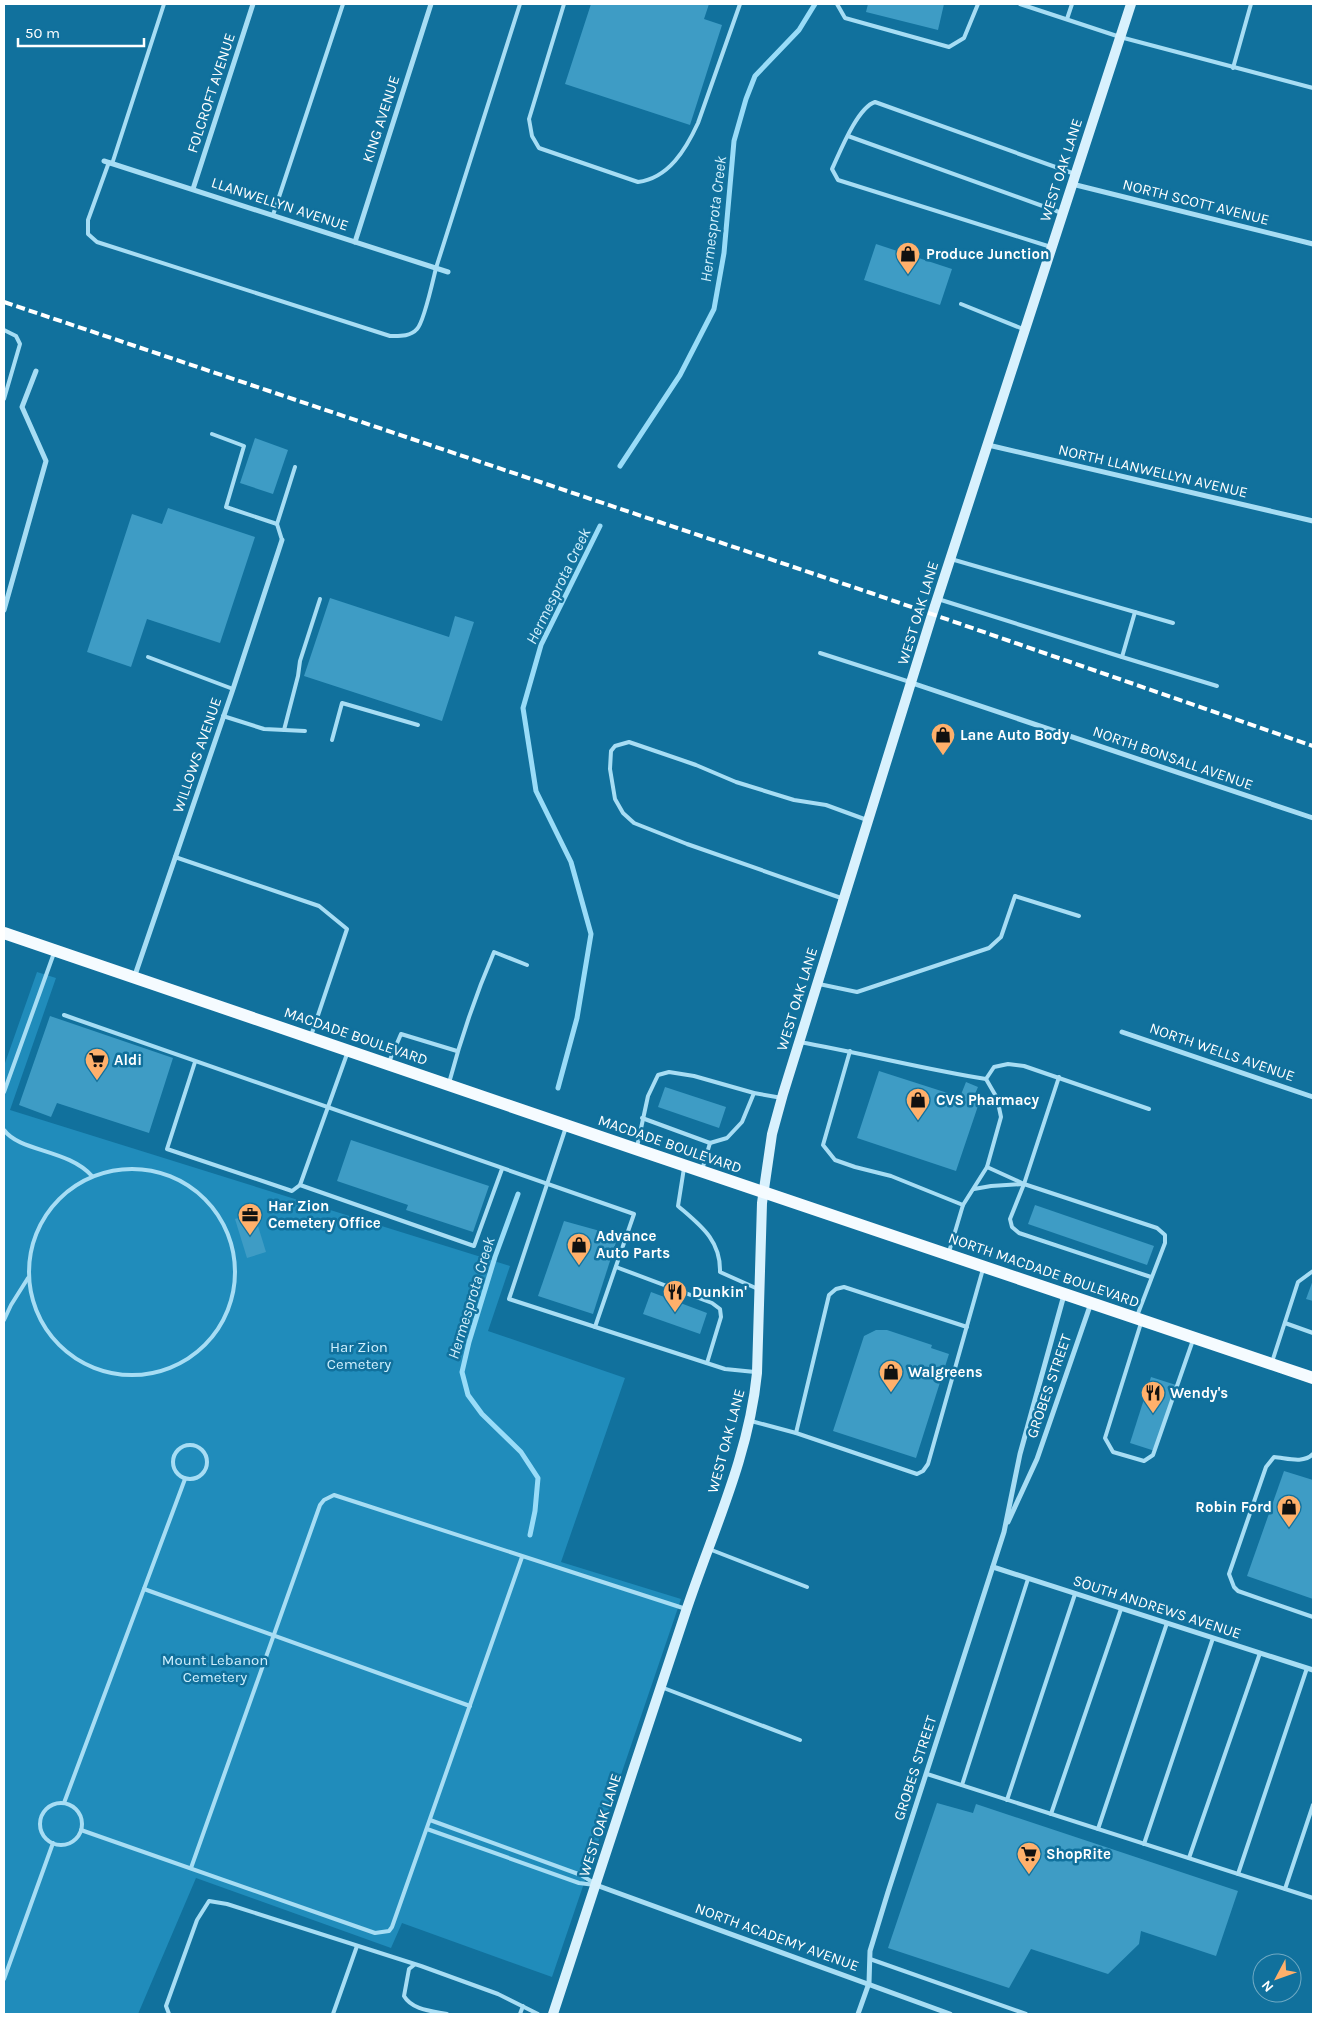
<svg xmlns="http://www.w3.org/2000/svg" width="1317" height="2018" font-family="Karla,sans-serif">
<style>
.green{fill:#208cbb}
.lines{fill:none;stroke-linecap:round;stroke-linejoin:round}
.stream{stroke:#99dcf8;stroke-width:5}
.building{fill:#3e9cc5}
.lane{stroke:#a7ddf4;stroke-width:4}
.street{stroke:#a7ddf4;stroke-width:5}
.secondary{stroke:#d8f1fd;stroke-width:10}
.primary{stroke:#f5fbff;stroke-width:12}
.rail{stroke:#fff;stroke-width:4;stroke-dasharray:9 4;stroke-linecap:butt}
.labels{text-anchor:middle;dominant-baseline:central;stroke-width:5;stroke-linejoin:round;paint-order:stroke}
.street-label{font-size:15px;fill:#fff;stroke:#11719d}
.poi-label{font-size:15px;font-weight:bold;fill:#fff;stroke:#11719d;text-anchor:start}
.park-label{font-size:15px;fill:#d0f0fe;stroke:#11719d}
.water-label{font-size:16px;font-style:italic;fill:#d2f0fd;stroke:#11719d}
</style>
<rect width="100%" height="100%" fill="#11719d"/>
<!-- green -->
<path class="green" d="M37,972L56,978L10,1110L510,1266L488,1331L625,1378L561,1562L681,1599L552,1977L402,1923L391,1948L196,1878L138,2014H4V1066Z"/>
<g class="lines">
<!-- stream -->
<g class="stream">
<path d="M620,466L680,375L714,309L724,253L734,141L746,99L755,76L799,30L815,4"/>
<path d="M558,1088L577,1018L591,934L571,862L536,791L523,708L541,645L600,526"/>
<path d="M518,1194L495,1257L469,1342L462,1372L468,1395L482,1414L521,1452L538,1478L535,1511L530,1535"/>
</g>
</g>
<!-- building -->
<g class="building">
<path d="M591,4H709L704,19L722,25L690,125L565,84Z"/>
<path d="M868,4H944L938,30L866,12Z"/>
<path d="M876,244L952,269L940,305L864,280Z"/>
<path d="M255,438L288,450L273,494L240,483Z"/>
<path d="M168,508L255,537L220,643L147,619L131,667L87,652L132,514L162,524Z"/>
<path d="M330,598L449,637L455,616L474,622L442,721L304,676Z"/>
<path d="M50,1016L173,1058L149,1133L57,1103L51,1117L19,1105Z"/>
<path d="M879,1071L960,1097L966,1082L978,1087L972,1101L979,1103L956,1171L857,1138Z"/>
<path d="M665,1087L726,1107L719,1128L658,1107Z"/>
<path d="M351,1140L489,1186L473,1232L406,1210L408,1205L337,1181Z"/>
<path d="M1035,1205L1154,1246L1147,1265L1028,1224Z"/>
<path d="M254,1213L266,1252L247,1258L235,1219Z"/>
<path d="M564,1221L618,1236L593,1314L538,1296Z"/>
<path d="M1313,1280V1301L1306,1299Z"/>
<path d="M651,1292L707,1313L700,1334L643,1314Z"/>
<path d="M876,1330H887L932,1345L931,1348L949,1354L916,1458L833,1431L864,1336Z"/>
<path d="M1151,1377L1176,1385L1155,1451L1130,1443Z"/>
<path d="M1284,1471L1313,1480V1599L1247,1576Z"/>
<path d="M937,1803L973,1813L976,1804L1238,1891L1216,1956L1141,1931L1139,1944L1108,1974L1031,1949L1009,1988L888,1948Z"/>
</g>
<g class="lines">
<!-- lane -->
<g class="lane">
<path d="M564,4L529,119L532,136L539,148L638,182C669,178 686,149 698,123L740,4"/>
<path d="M837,4L845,18L949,47L964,38L978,4"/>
<path d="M1020,4L1120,37L1313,88"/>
<path d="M1067,19L1072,4"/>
<path d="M1233,68L1251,4"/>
<path d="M848,136L1062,213"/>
<path d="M109,162L88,220V234L97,242L390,336C399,336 410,337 417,329C424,322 433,280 436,268L520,4"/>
<path d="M112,164L164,4"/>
<path d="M273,215L343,4"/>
<path d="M1051,247L838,180L832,169C840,152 857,108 875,102L1075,174"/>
<path d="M961,304L1023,329"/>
<path d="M4,330L16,336L20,344L4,399"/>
<path d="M212,434L244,446L226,507L277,524L282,540"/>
<path d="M277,524L295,467"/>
<path d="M951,559L1173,623"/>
<path d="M938,599L1122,657L1135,612"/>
<path d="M820,653L910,682"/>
<path d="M148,657L233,689"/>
<path d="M1122,657L1217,686"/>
<path d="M223,716L264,729L305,731"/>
<path d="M284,730L298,676L300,661L320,599"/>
<path d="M332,740L342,703L418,725"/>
<path d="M175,857L319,906L347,929L311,1036"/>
<path d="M844,899L687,844L634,823L623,813L615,799L610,769L611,751L615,746L629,742L696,765L736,782L794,800L826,805L867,820"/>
<path d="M819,984L857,992L989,948L1001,937L1015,896L1079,916"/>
<path d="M64,1015L634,1214L595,1327"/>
<path d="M799,1042C862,1053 923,1069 986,1079L997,1098L1001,1117L987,1167L963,1205L949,1252"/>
<path d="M850,1051L823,1145L835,1160L855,1167L891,1176L963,1205"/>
<path d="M347,1054L300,1185L474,1246L502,1169"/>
<path d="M195,1062L167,1149L292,1191L300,1185"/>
<path d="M389,1062L401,1034L457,1051"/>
<path d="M986,1079L994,1067L1008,1064L1024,1066L1149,1109"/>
<path d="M449,1083C461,1038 476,994 494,952L527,965"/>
<path d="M4,1092L54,953"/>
<path d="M642,1118L710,1143L727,1138L742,1122L754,1093"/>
<path d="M566,1127L509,1299L725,1369L755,1372"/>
<path d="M4,1130C20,1152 68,1149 92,1176"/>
<path d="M637,1147L648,1096L658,1075L669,1072L694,1076L754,1093L782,1098"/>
<path d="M987,1167L1022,1183"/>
<path d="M684,1168L678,1206C700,1225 721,1240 720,1272L758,1289"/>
<circle cx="132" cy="1272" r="103"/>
<path d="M702,1170L710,1143"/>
<path d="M1024,1184L1059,1077"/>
<path d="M974,1189L991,1186L1024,1184"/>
<path d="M616,1267L712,1303L720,1309L721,1317L707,1363"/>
<path d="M1137,1316L1165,1243V1235L1157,1228L1024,1184L1010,1219L1012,1227L1019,1233L1151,1277"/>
<path d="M4,1320L11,1305L28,1278"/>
<path d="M1141,1323L1105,1438L1113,1452L1144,1461L1153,1455L1193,1340"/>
<path d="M1285,1323L1313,1333"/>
<path d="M1272,1362L1298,1282L1313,1271"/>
<path d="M751,1421L796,1433L917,1474L923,1471L928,1464L983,1269"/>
<path d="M796,1433L829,1295L836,1289L844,1287L967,1327"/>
<circle cx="190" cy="1462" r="17"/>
<path d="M1313,1454C1303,1464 1287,1458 1274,1457L1266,1467L1229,1574L1234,1587L1238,1591L1313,1617"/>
<path d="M709,1549L807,1587"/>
<path d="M144,1589L470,1706"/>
<path d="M661,1687L800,1740"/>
<path d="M927,1774L1313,1898"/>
<path d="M962,1785L1028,1579"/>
<path d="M1007,1800L1075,1594"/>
<circle cx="61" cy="1824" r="21"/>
<path d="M64,1803L185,1479"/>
<path d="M1051,1814L1121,1609"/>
<path d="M430,1820L581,1875L594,1883"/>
<path d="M427,1829L579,1883L595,1885"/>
<path d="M1098,1829L1167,1623"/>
<path d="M81,1830L375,1933L389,1931L392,1927L522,1557"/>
<path d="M1144,1844L1213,1638"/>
<path d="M1189,1858L1260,1653"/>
<path d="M191,1868L320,1505L324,1500L334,1495L686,1609"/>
<path d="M1238,1874L1307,1668"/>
<path d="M1285,1889L1313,1805"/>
<path d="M870,1959L1026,2014"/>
<path d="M414,1965L409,1969L404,1996C412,2010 432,2011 447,2014"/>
<path d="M4,1979L53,1843"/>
<path d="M169,2014L166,2006L197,1920L209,1901L227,1904L421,1966L498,1994L538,2014"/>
<path d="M333,2014L357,1946"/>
<path d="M520,2014L523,2006"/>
</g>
<!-- street -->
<g class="street">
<path d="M104,161L448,272"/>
<path d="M1072,184L1313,244"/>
<path d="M193,189L253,4"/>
<path d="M355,242L431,4"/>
<path d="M988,445L1313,521"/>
<path d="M4,610L46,461L22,407L36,371"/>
<path d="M912,683L1313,818"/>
<path d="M134,978L233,689L282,540"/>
<path d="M1122,1032L1313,1097"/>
<path d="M1008,1522L1037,1459L1091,1303"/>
<path d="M993,1567L1313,1670"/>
<path d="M596,1885L950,2014"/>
<path d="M858,2014L869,1983L870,1951L888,1892L1004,1532L1020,1454L1064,1295"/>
</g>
<!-- secondary -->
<path class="secondary" d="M553,2014C597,1880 641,1745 686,1611C712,1533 749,1456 757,1373L762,1203L772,1134L783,1094L932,615L1131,4"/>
<!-- primary -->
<path class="primary" d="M4,933C440,1082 876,1232 1313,1378"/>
<!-- rail -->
<path class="rail" d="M4,302L871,593L1313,746"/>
</g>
<!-- icons -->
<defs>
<symbol id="shop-pin" viewBox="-11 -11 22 30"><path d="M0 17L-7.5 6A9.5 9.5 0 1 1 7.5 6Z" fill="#ffb06b" stroke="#11719d"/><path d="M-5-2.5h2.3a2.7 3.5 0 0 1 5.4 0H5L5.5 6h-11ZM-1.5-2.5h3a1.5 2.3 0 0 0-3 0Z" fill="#111"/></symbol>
<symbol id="supermarket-pin" viewBox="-11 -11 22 30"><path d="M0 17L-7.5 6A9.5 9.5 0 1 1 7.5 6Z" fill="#ffb06b" stroke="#11719d"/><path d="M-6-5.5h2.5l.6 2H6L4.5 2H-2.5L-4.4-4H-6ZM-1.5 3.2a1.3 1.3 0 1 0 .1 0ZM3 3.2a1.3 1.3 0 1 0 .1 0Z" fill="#111"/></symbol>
<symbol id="office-pin" viewBox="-11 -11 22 30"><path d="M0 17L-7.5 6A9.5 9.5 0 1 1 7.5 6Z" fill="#ffb06b" stroke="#11719d"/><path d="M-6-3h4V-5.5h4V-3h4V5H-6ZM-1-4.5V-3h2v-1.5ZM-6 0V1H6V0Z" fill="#111"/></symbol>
<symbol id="restaurant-pin" viewBox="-11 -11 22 30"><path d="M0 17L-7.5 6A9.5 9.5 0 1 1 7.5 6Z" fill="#ffb06b" stroke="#11719d"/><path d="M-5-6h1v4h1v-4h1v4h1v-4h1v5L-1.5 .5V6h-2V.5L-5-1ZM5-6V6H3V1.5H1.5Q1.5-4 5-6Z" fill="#111"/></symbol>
</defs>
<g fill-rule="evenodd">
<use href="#shop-pin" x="894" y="240" width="28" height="38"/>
<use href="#shop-pin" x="929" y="721" width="28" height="38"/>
<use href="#supermarket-pin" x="83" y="1046" width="28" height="38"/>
<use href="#shop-pin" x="904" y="1086" width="28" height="38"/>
<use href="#office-pin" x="236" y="1201" width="28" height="38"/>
<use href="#shop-pin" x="565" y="1231" width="28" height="38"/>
<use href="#restaurant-pin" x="661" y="1278" width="28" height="38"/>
<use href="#shop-pin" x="877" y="1358" width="28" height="38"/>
<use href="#restaurant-pin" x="1139" y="1379" width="28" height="38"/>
<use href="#shop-pin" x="1275" y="1493" width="28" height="38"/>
<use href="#supermarket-pin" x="1015" y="1840" width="28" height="38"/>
</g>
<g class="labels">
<!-- street labels -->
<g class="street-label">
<text transform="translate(211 93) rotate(-72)">FOLCROFT AVENUE</text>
<text transform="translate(381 119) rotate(-72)">KING AVENUE</text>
<text transform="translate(1061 170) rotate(-72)">WEST OAK LANE</text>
<text transform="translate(1196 202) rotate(14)">NORTH SCOTT AVENUE</text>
<text transform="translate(280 204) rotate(18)">LLANWELLYN AVENUE</text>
<text transform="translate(1153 471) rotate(13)">NORTH LLANWELLYN AVENUE</text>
<text transform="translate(918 613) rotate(-73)">WEST OAK LANE</text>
<text transform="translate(197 755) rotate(-71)">WILLOWS AVENUE</text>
<text transform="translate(1173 758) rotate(19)">NORTH BONSALL AVENUE</text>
<text transform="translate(797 999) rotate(-73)">WEST OAK LANE</text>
<text transform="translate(356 1036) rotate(19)">MACDADE BOULEVARD</text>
<text transform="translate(1222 1052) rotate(19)">NORTH WELLS AVENUE</text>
<text transform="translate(670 1144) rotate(19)">MACDADE BOULEVARD</text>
<text transform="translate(1044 1270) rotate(19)">NORTH MACDADE BOULEVARD</text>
<text transform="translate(1049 1386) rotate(-71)">GROBES STREET</text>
<text transform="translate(726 1441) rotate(-75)">WEST OAK LANE</text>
<text transform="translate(1157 1607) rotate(18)">SOUTH ANDREWS AVENUE</text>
<text transform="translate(915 1768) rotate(-72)">GROBES STREET</text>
<text transform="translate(600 1825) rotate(-72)">WEST OAK LANE</text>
<text transform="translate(777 1937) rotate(20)">NORTH ACADEMY AVENUE</text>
</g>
<!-- poi labels -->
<g class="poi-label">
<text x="926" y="254">Produce Junction</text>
<text x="960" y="735">Lane Auto Body</text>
<text x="114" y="1060">Aldi</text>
<text x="936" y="1100">CVS Pharmacy</text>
<text x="268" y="1206">Har Zion<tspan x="268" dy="17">Cemetery Office</tspan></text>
<text x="596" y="1236">Advance<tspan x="596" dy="17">Auto Parts</tspan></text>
<text x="692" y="1292">Dunkin'</text>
<text x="908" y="1372">Walgreens</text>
<text x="1170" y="1393">Wendy's</text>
<text x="1272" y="1507" text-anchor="end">Robin Ford</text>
<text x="1046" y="1854">ShopRite</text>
</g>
<!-- park labels -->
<g class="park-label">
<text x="359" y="1347">Har Zion<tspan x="359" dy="17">Cemetery</tspan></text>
<text x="215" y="1660">Mount Lebanon<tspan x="215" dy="17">Cemetery</tspan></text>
</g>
<!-- water labels -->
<g class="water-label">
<text transform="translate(713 219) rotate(-83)">Hermesprota Creek</text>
<text transform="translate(558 586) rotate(-64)">Hermesprota Creek</text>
<text transform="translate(471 1298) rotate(-73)">Hermesprota Creek</text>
</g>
</g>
<!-- border -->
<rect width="1317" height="2018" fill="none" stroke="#ffffff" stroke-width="10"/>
<!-- north arrow -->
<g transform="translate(1277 1978) rotate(229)"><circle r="24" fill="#11719d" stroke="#70aac4"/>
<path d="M0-4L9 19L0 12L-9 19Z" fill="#ffb06b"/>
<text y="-8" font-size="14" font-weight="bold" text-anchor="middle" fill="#ffffff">N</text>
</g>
<!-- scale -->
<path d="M18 38v8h126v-8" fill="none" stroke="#ffffff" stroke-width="2.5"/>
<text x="25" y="38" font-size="15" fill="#ffffff" stroke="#11719d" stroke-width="4" paint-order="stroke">50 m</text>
</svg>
